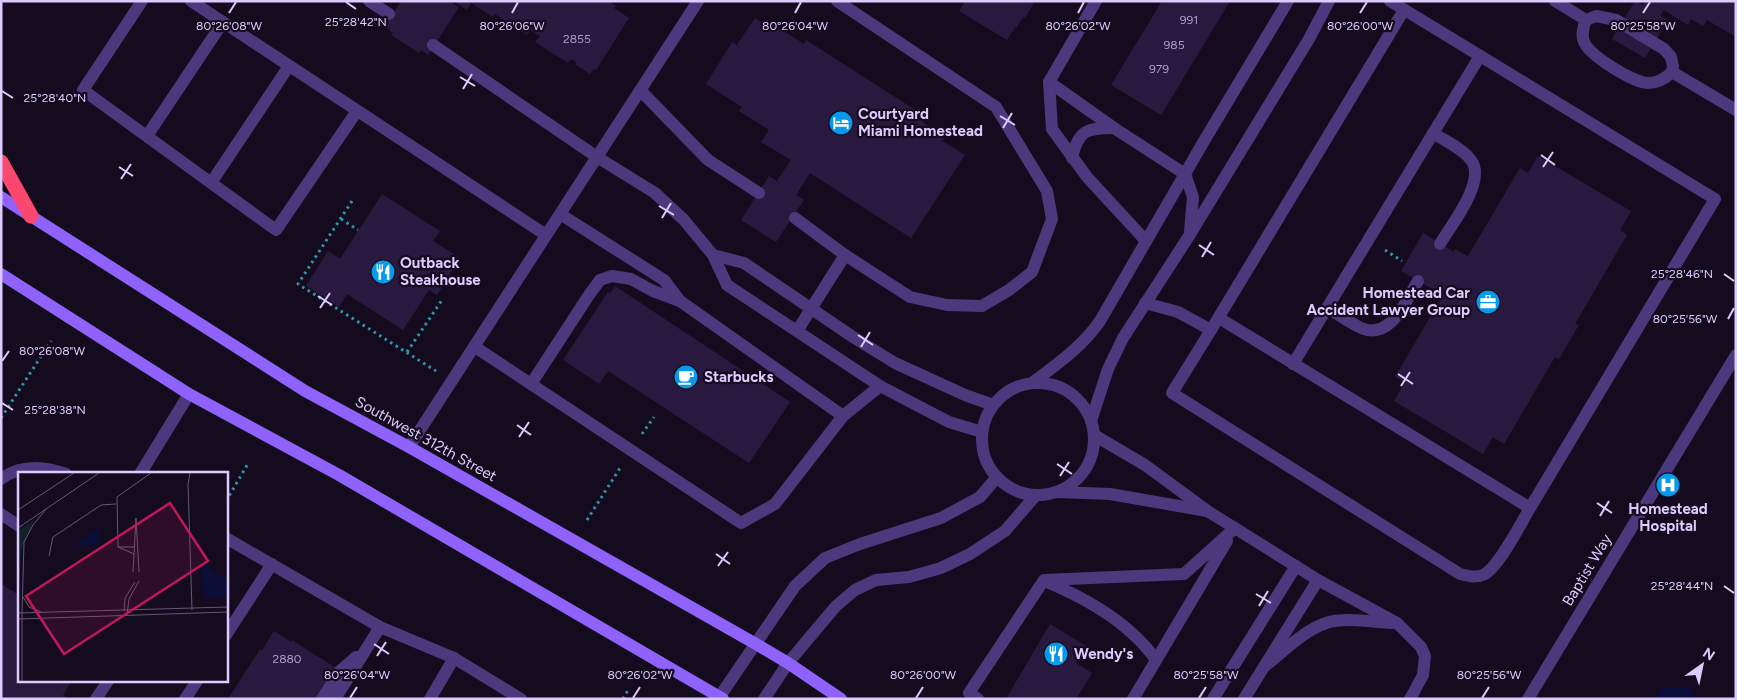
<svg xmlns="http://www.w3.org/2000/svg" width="1737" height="700" font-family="Figtree,sans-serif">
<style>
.water{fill:#0a0e39}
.building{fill:#2a193e}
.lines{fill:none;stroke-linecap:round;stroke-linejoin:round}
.path{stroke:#3093ac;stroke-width:3;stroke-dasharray:2.5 4;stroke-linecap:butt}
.lane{stroke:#4c387c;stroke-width:12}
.street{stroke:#4c387c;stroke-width:12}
.secondary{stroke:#8f63fb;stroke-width:12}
.highway{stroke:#fb486f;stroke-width:15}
.ticks{fill:none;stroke:#decafe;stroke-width:2}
.labels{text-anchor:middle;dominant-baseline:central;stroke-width:4.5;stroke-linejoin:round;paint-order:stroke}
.number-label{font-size:12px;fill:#b19ece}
.poi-label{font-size:15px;font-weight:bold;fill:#decafe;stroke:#140c1e;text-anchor:start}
.street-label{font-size:15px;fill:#decafe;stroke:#140c1e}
.inset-road{fill:none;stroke:#655878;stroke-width:1}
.view{fill:#c2185b;fill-opacity:0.15;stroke:#c2185b;stroke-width:2.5}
.inset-edge{fill:none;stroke:#decafe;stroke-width:2.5}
.ticks-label{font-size:12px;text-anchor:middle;fill:#decafe;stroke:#140c1e;stroke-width:4.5;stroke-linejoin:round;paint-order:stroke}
</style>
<rect width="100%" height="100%" fill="#140c1e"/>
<!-- water -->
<path class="water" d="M1662,687L1689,688L1696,699H1655Z"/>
<!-- building -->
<g class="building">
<path d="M401,1H453L452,3L459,7L428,55L421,50L419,53L391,35L393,33L385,27Z"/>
<path d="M454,1H612L611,3L616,6L614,8L629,18L596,70L594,69L590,74L576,65V62L571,59L568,63L535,42L540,36L530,30L527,35L495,14L493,17L471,3L467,10Z"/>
<path d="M965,1H1035L1025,18L1023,17L1016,28L1015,27L1007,40L959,11Z"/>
<path d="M1162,1H1230L1161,115L1111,85Z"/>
<path d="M1635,1L1643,5L1645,1H1736V37L1707,20L1703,26L1691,19L1688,25L1664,10L1660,16L1668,20L1645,58L1612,39Z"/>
<path d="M755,18L769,27L774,25L804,44L806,40L917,111L914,116L945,137L942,141L965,155L911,238L810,173L796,195L804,200L776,242L741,220L769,176L777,181L791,160L761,142L769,130L739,111L742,107L706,84L732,42L737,45Z"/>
<path d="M1538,156L1631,211L1620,230L1627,235L1575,324L1579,325L1559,359L1555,357L1504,444L1493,437L1483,454L1394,401L1405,382L1395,377L1443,295L1401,271L1423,233L1454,252L1455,249L1468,256L1520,168L1528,173Z"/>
<path d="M382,194L440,231L433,241L460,258L437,295L429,290L403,330L347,294L339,307L306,286L328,251L340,259Z"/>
<path d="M615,286L790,402L749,463L608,371L599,384L563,360L608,292L610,293Z"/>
<path d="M1,584L19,595V681H72L63,695L69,699H1Z"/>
<path d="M1050,624L1086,646L1076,663L1092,673L1076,699H1006Z"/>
<path d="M274,631L291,642L292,640L336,668L317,699H228L260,649L262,650Z"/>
</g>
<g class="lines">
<!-- path -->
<g class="path">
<path d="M352,201L298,284L436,371"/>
<path d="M341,219L358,230"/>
<path d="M1385,250L1402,261"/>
<path d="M407,352L442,300"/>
<path d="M1,418L51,341"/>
<path d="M642,434L654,417"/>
<path d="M226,501L249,462"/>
<path d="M587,520L620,468"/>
<path d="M623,699L628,690"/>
</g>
<!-- lane -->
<g class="lane">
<path d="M142,1L83,90L276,230L357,111"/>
<path d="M191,1L546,235"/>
<path d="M369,1L389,14"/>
<path d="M1555,1L1586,20"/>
<path d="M1404,10L1211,330L1172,393L1460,574C1468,576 1475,578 1483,575C1498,569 1521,523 1530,508"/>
<path d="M1596,16L1616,20L1664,49L1671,57L1673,66L1672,72C1666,78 1657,83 1648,83C1634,83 1590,56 1584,42C1581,35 1583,28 1586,20Z"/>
<path d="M433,45L597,157L655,193L684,220L713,255L727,285L880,386L949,422L982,432"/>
<path d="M1672,72L1736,110"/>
<path d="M641,91L708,160L759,193"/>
<path d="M1433,133C1445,141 1462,148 1471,160C1487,181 1451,225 1440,244"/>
<path d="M147,136L223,22"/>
<path d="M211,183L289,66"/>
<path d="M560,214L664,280L680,301L843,416"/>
<path d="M795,218L845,255L910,297L947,305L982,306L1009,290L1032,272L1052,219L1047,191L996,107L837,1"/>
<path d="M713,255L744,263L853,337L895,363L965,395L993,405"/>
<path d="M1145,303L1178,312L1211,330"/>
<path d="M1327,308C1338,314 1349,322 1361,328C1391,341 1406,300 1418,281"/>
<path d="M1219,318L1530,508L1715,199L1390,1"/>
<path d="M797,331L845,255"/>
<path d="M475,347L741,523L775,504L843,416L880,386"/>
<path d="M1293,364L1480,56"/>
<path d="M531,384L589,295L600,280L612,276L631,279L653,291L680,301"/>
<path d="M1094,435L1145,465L1209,512L1318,580L1397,623L1421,647L1425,656L1423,675L1410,699"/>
<path d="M409,447L698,1"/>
<path d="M140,474L189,394"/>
<path d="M1,479C21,464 44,466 66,474"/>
<path d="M1057,492L1110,494L1207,511"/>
<path d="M1,514L19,526"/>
<path d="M226,538L380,627L454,658L521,699"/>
<path d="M1047,582C1078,595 1111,613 1135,636C1143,643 1149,651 1156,659"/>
<path d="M226,635L272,564"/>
<path d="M1265,666C1284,651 1303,631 1326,623C1344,617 1372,622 1392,623"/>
<path d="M96,699L108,681"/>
<path d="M185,699L197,681"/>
<path d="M322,699L340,671L356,657"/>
<path d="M335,699L380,627"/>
<path d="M430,699L454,658"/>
<path d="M978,699L969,693L1044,580L1184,574L1235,528"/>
<path d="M1133,699L1227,541"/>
<path d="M1213,699L1296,566"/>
<path d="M1244,699L1318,580"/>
</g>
<!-- street -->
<g class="street">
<path d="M1049,82L1114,128L1185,174L1193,197L1190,231"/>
<path d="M1049,82L1052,129L1087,177L1146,241"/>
<path d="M1049,82L1096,1"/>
<path d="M1072,158C1078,130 1087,128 1114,128"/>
<path d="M1032,383C1057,364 1082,347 1100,321L1204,141L1288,1"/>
<circle cx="1038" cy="439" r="56"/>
<path d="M1091,421L1108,369L1123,338L1189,236L1309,39L1329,1"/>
<path d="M720,696L795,586L825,558L860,544L941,518L980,497L997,477"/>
<path d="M764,699L788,663L836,606L855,590L876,580L909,577L941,568L970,554L1005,531L1036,495"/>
<path d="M1528,699L1736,355"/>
</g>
<!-- secondary -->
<g class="secondary">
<path d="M1,197L305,391L409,447L756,644L788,663L841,699"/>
<path d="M1,274L189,394L339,475L723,699"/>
</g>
<!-- highway -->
<path class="highway" d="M1,162L31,216"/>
</g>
<!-- ticks -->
<path class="ticks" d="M346,2L356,9M229,13L236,2M512,13L518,2M795,13L801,2M1078,13L1084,2M1360,13L1367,2M1643,13L1650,2M460,77L475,86M463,89L472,74M2,91L13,98M1000,116L1015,125M1003,128L1012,113M1541,155L1555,165M119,167L133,176M1543,167L1553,152M121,179L131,164M659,206L674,215M662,218L671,203M1199,245L1214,255M1202,257L1211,242M1724,274L1734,281M318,296L332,305M320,308L330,293M1728,319L1734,308M858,335L873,345M861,347L870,332M2,361L9,351M1398,374L1413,384M1401,386L1410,372M2,403L13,410M517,425L531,435M519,437L529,422M1057,464L1072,474M1060,476L1069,462M1597,503L1612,513M1600,516L1609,501M716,554L730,564M718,566L728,552M1724,586L1734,593M1256,594L1271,603M1259,606L1268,591M374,644L389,654M377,656L386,642M350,698L357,687M633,698L640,687M916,698L923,687M1199,698L1206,687M1482,698L1489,687"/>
<!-- icons -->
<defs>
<symbol id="hotel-disc" viewBox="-11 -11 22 22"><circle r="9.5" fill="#069aee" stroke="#140c1e"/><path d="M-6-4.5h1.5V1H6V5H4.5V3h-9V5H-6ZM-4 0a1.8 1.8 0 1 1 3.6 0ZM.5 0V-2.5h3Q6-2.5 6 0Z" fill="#fff"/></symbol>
<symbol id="restaurant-disc" viewBox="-11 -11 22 22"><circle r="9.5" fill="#069aee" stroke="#140c1e"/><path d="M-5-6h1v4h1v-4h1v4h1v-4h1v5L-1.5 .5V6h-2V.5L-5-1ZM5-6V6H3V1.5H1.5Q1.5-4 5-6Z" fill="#fff"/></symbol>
<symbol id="office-disc" viewBox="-11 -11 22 22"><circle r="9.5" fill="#069aee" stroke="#140c1e"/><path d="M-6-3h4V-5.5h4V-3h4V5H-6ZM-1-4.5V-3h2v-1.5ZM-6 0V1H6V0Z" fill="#fff"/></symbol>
<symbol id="cafe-disc" viewBox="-11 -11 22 22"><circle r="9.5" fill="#069aee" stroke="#140c1e"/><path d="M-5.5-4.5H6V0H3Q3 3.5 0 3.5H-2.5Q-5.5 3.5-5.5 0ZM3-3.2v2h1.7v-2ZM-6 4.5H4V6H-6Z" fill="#fff"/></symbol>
<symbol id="hospital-disc" viewBox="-11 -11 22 22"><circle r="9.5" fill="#069aee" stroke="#140c1e"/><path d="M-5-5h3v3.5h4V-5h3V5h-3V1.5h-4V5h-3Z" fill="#fff"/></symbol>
</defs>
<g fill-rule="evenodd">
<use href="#hotel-disc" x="827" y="109" width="28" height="28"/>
<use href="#restaurant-disc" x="369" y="258" width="28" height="28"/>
<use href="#office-disc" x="1474" y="288" width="28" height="28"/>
<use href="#cafe-disc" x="672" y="363" width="28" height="28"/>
<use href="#hospital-disc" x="1654" y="471" width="28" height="28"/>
<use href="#restaurant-disc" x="1042" y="640" width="28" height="28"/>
</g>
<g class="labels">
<!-- number labels -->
<g class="number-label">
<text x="1189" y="20">991</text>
<text x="577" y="39">2855</text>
<text x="1174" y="45">985</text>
<text x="1159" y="69">979</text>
<text x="287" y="659">2880</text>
</g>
<!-- poi labels -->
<g class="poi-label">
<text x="858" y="114">Courtyard<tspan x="858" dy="17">Miami Homestead</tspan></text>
<text x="400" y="263">Outback<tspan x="400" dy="17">Steakhouse</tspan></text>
<text x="1470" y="293" text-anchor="end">Homestead Car<tspan x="1470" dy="17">Accident Lawyer Group</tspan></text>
<text x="704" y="377">Starbucks</text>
<text x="1668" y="509" text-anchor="middle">Homestead<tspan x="1668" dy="17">Hospital</tspan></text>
<text x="1074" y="654">Wendy's</text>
</g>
<!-- street labels -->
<g class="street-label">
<text transform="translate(426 439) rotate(29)">Southwest 312th Street</text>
<text transform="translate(1587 570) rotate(-59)">Baptist Way</text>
</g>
</g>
<!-- overview -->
<g transform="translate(18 472)">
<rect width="210" height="210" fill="#140c1e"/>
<path d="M16,48L3,79L0,138V59Z" fill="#102227"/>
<path d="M81,56L82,73L53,74ZM186,90L199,104L210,108V126H187L183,100Z" fill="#0a0e39"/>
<path class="inset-road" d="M172,1L170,12L174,138M0,38L56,1M118,46L121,100M0,56L81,1M100,75L99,25L133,1M100,75H117M100,75L116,82M31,84L35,65L83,33L98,32M115,100L118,46M5,125L11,135L23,140M106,139L107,126L117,110M0,141L210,135M4,141V209M4,141L6,70L15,53L29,36M109,143L111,127L121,109M0,147L210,140"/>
<path class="view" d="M152,31L190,89L46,182L8,124Z"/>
<rect width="210" height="210" class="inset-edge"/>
</g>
<g class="ticks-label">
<text x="356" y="26">25°28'42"N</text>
<text x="512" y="30">80°26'06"W</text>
<text x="795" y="30">80°26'04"W</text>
<text x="1078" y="30">80°26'02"W</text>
<text x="1360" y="30">80°26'00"W</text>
<text x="1643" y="30">80°25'58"W</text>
<text x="229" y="30">80°26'08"W</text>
<text x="55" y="102">25°28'40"N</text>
<text x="1682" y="278">25°28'46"N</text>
<text x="1685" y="323">80°25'56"W</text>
<text x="52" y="355">80°26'08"W</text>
<text x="55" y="414">25°28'38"N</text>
<text x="1682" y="590">25°28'44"N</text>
<text x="357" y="679">80°26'04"W</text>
<text x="640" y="679">80°26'02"W</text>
<text x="923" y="679">80°26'00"W</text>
<text x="1206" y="679">80°25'58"W</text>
<text x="1489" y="679">80°25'56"W</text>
</g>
<!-- border -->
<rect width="1737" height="700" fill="none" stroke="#decafe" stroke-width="5"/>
<!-- north arrow -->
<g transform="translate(1702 665) rotate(33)" stroke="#140c1e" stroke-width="4" paint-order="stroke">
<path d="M0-4L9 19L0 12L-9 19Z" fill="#decafe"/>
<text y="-8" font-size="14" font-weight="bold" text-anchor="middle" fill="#decafe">N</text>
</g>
</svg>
